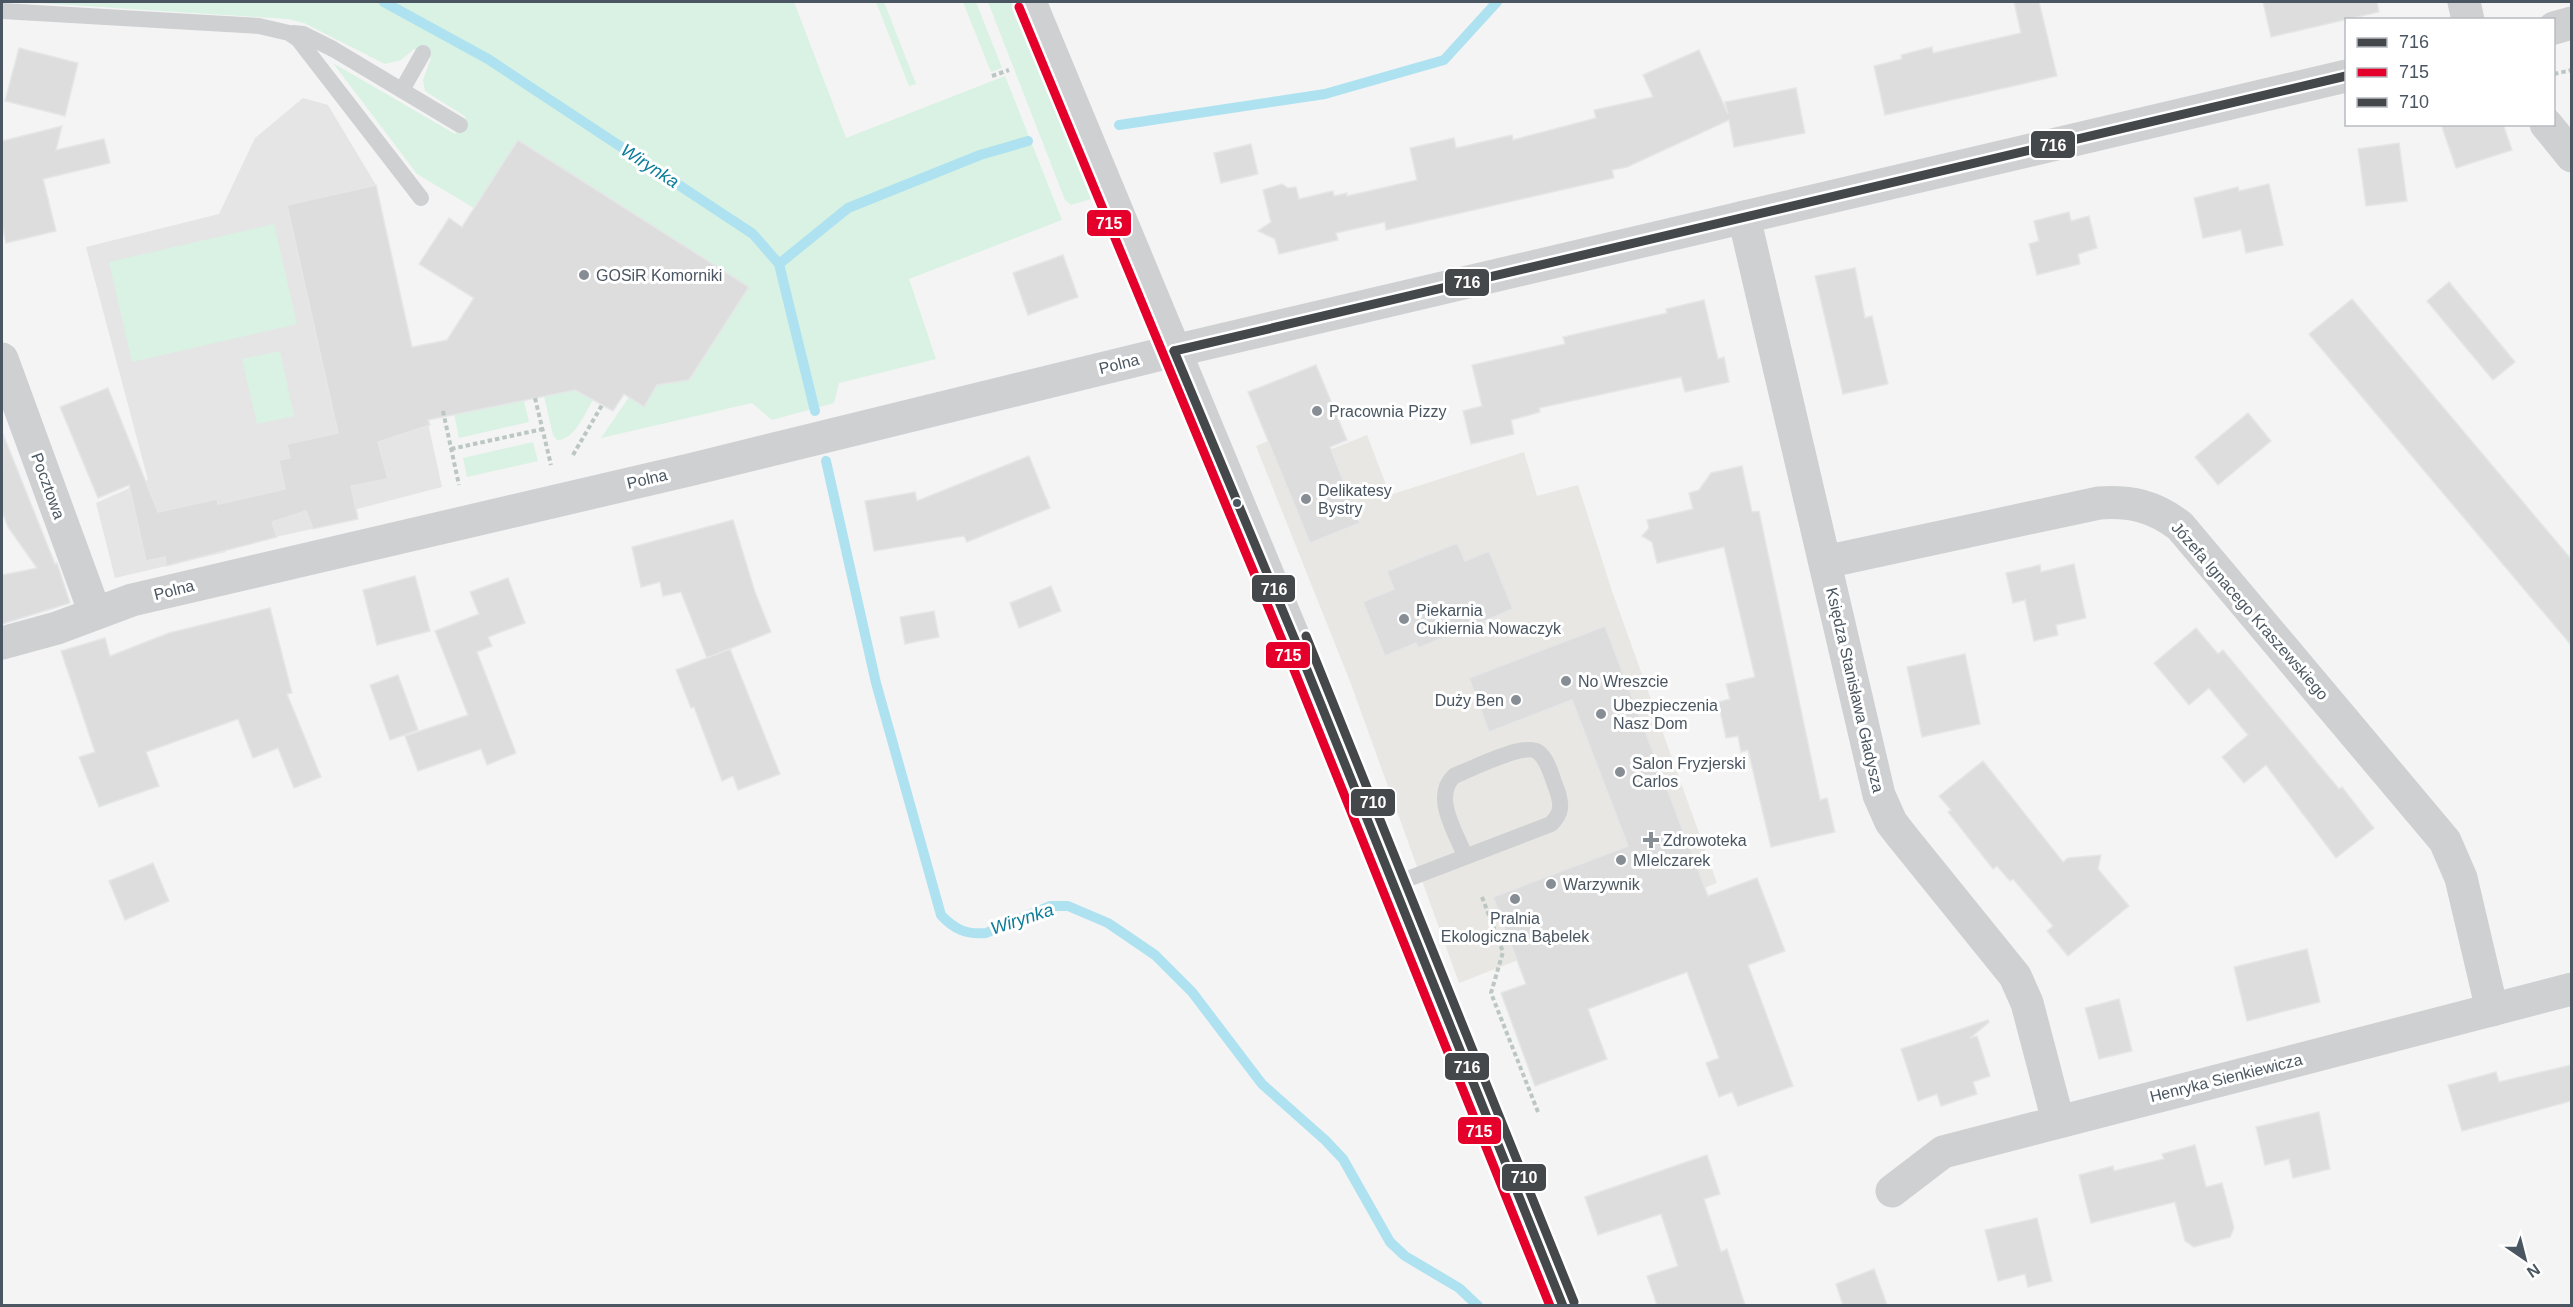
<svg xmlns="http://www.w3.org/2000/svg" width="2573" height="1307" font-family="Arial,sans-serif">
<style>
.commercial{fill:#e8e7e3}
.education{fill:#e6e5e6}
.green{fill:#d9f2e3}
.lines{fill:none;stroke-linecap:round;stroke-linejoin:round}
.stream{stroke:#aee2f0;stroke-width:10}
.building{fill:#ddddde;stroke:#e5e6e7;stroke-width:1.5}
.path{stroke:#bcc7c4;stroke-width:4;stroke-dasharray:4.5 3;stroke-linecap:butt}
.service{stroke:#ced0d2;stroke-width:16}
.minor{stroke:#ced0d2;stroke-width:33}
.tertiary{stroke:#ced0d2;stroke-width:33}
.bus-1-casing{stroke:#fff;stroke-width:14}
.bus-2-casing{stroke:#fff;stroke-width:14}
.bus-3-casing{stroke:#fff;stroke-width:14}
.bus-1{stroke:#45484a;stroke-width:9}
.bus-2{stroke:#e4002b;stroke-width:9}
.bus-3{stroke:#45484a;stroke-width:9}
.poi-dot{fill:#868d94;stroke:#fff;stroke-width:2}
.bus-dot{fill:#4a5661;stroke:#fff;stroke-width:2}
.labels{text-anchor:middle;dominant-baseline:central;stroke-width:6;stroke-linejoin:round;paint-order:stroke}
.poi-label{font-size:16px;fill:#4a5661;stroke:#fff;text-anchor:start}
.street-label{font-size:16px;fill:#4a5661;stroke:#fff}
.water-label{font-size:18px;font-style:italic;fill:#0c7c9b;stroke:#fff}
.line-badge{stroke:#fff;stroke-width:2}
.badge-label{font-size:16px;text-anchor:middle;font-weight:bold;fill:#fff}
</style>
<rect width="100%" height="100%" fill="#f4f4f4"/>
<!-- commercial -->
<path class="commercial" d="M1301,427L1314,456L1367,435L1390,495L1524,452L1537,496L1578,485L1612,591L1717,883L1459,983L1351,684L1256,446Z"/>
<!-- education -->
<path class="education" d="M303,98L328,105L376,185L442,487L357,509L358,519L225,548L226,552L115,578L96,503L148,480L86,247L219,214L255,138Z"/>
<!-- green -->
<g class="green">
<path d="M23,2H794L846,138L1005,76L1062,220L909,279L936,359L839,383L834,403L772,420L752,403L601,438L629,397L644,407L657,385L690,379L748,287L518,140L474,208L417,174L333,63L455,134L466,117L425,91L423,80L431,58L414,49L401,60L385,64L304,23L288,19Z"/>
<path d="M876,2H884L916,84L909,86Z"/>
<path d="M963,2H976L1002,68L991,72Z"/>
<path d="M988,2H1012L1091,199L1071,205L1065,200Z"/>
<path d="M274,224L297,324L132,362L109,262Z"/>
<path d="M280,351L294,416L257,424L242,359Z"/>
<path d="M575,390L593,400C584,414 575,440 557,440L553,435L544,396Z"/>
<path d="M524,401L529,422L459,438L453,409L462,413Z"/>
<path d="M533,442L538,461L467,477L463,458Z"/>
</g>
<g class="lines">
<!-- stream -->
<g class="stream">
<path d="M384,2L488,59L753,234L779,264L815,411"/>
<path d="M1119,125L1325,94L1444,60L1497,2"/>
<path d="M779,264L848,208L980,155L1028,141"/>
<path d="M826,461L876,683L941,915C954,929 966,935 986,933L1050,906H1068L1108,923L1155,955L1192,992L1262,1084L1325,1140L1343,1159L1390,1242L1405,1256L1459,1288L1478,1306"/>
</g>
</g>
<!-- building -->
<g class="building">
<path d="M2014,2H2039L2057,76L1885,115L1874,66L1902,59L1901,55L1932,47L1933,53L2021,33Z"/>
<path d="M2263,2H2377L2379,12L2271,37Z"/>
<path d="M19,48L78,63L65,116L5,101Z"/>
<path d="M1699,50L1728,114L1725,102L1796,88L1805,133L1734,147L1729,120L1627,167L1612,170L1614,178L1386,230L1385,222L1336,233L1338,240L1279,254L1275,239L1258,231L1271,222L1263,190L1282,184L1288,188L1296,187L1299,199L1333,191L1334,196L1347,193V196L1417,180L1410,148L1454,138L1456,148L1512,135L1513,140L1596,118L1594,110L1653,97L1643,75Z"/>
<path d="M2441,124H2503L2512,150L2456,168Z"/>
<path d="M62,126L56,150L104,139L110,163L43,179L56,231L6,243L2,225V141Z"/>
<path d="M518,140L749,287L689,380L657,385L644,407L624,394L613,411L575,390L428,420L430,425L378,442L388,479L351,486L358,519L313,529L306,511L272,522L277,537L166,566L165,557L146,561L129,485L98,498L60,407L108,388L158,512L217,499L218,504L285,489L279,460L290,458L287,444L338,433L287,205L376,185L412,347L447,340L474,298L419,264L449,218L462,227Z"/>
<path d="M2399,143L2407,201L2366,206L2358,149Z"/>
<path d="M1251,144L1258,174L1221,183L1214,153Z"/>
<path d="M2269,184L2283,245L2246,253L2241,230L2203,238L2194,198L2238,187L2239,191Z"/>
<path d="M2069,212L2071,221L2089,216L2097,248L2078,254L2080,264L2037,275L2029,244L2039,241L2034,221Z"/>
<path d="M1063,255L1078,297L1028,315L1013,273Z"/>
<path d="M1855,268L1865,318L1872,316L1888,384L1843,394L1815,276Z"/>
<path d="M2449,282L2515,362L2493,380L2427,301Z"/>
<path d="M2352,299L2571,559V645L2309,334Z"/>
<path d="M1704,300L1718,359L1724,357L1729,382L1685,392L1681,377L1539,408L1540,412L1511,420L1514,434L1471,444L1463,411L1482,406L1472,365L1565,344L1563,337L1667,313L1666,309Z"/>
<path d="M1316,365L1347,440L1330,447L1360,523L1310,543L1248,392Z"/>
<path d="M2248,413L2271,441L2218,485L2195,457Z"/>
<path d="M3,434L55,564L57,563L70,603L2,624V575L37,568L8,527L2,511Z"/>
<path d="M1029,456L1050,508L967,542L964,536L874,551L865,501L915,492L917,501Z"/>
<path d="M1742,466L1752,512L1759,511L1820,800L1827,798L1835,832L1771,847L1748,750L1741,752L1738,736L1726,738L1718,702L1730,699L1726,684L1755,677L1724,547L1657,563L1652,542L1642,536L1649,528L1647,520L1693,509L1689,493L1699,490L1711,473Z"/>
<path d="M733,520L755,592L771,632L707,658L681,592L663,596L660,582L641,587L632,547Z"/>
<path d="M1457,543L1465,561L1489,551L1513,609L1418,648L1416,643L1385,656L1363,602L1394,589L1387,571Z"/>
<path d="M2074,564L2086,618L2056,625L2058,635L2034,641L2025,600L2013,603L2006,573L2040,565L2041,572Z"/>
<path d="M415,576L430,631L377,645L363,590Z"/>
<path d="M508,578L525,623L488,637L492,646L477,652L516,753L487,765L481,749L418,771L405,736L468,715L435,631L479,614L470,592Z"/>
<path d="M1051,586L1061,611L1019,628L1010,603Z"/>
<path d="M270,608L292,693L287,694L321,777L294,788L278,748L253,758L238,719L146,752L159,786L99,807L79,757L95,752L61,651L105,638L110,656L169,633Z"/>
<path d="M934,611L939,637L905,644L900,617Z"/>
<path d="M1605,626L1708,896L1757,878L1785,951L1748,965L1793,1086L1738,1106L1732,1092L1719,1097L1706,1063L1719,1058L1687,972L1588,1009L1607,1059L1535,1086L1501,993L1526,984L1493,897L1628,846L1572,700L1489,732L1469,678Z"/>
<path d="M2196,628L2218,654L2223,650L2339,789L2342,787L2374,828L2336,858L2266,765L2244,783L2222,757L2248,735L2209,688L2189,705L2154,663Z"/>
<path d="M730,649L780,774L738,790L733,776L722,781L694,707L691,708L676,670Z"/>
<path d="M1965,654L1980,724L1922,737L1907,667Z"/>
<path d="M398,675L418,730L390,740L370,685Z"/>
<path d="M1983,761L2063,862L2068,858L2101,855L2098,869L2129,906L2068,956L2047,931L2053,926L2013,879L2010,881L1997,866L1993,869L1948,812L1951,810L1939,796Z"/>
<path d="M153,863L169,901L125,920L109,881Z"/>
<path d="M2307,949L2320,1002L2247,1021L2234,967Z"/>
<path d="M2119,999L2132,1051L2099,1059L2085,1008Z"/>
<path d="M1988,1020L1989,1022L1970,1038L1977,1036L1990,1076L1973,1082L1977,1094L1941,1106L1937,1094L1918,1101L1901,1049Z"/>
<path d="M2571,1065V1101L2462,1131L2448,1085L2496,1072L2499,1082Z"/>
<path d="M2319,1112L2330,1169L2293,1178L2289,1159L2265,1165L2256,1127Z"/>
<path d="M2195,1145L2206,1187L2222,1183L2234,1228L2230,1237L2194,1247L2185,1241L2175,1202L2091,1223L2079,1175L2113,1166L2114,1171L2164,1159L2162,1154Z"/>
<path d="M1707,1155L1720,1194L1704,1199L1721,1252L1727,1249L1745,1305H1657L1647,1276L1678,1266L1661,1214L1598,1235L1585,1197Z"/>
<path d="M2037,1218L2052,1281L2028,1287L2025,1274L1998,1281L1985,1230Z"/>
<path d="M1874,1269L1887,1305H1843L1836,1284Z"/>
</g>
<g class="lines">
<!-- path -->
<g class="path">
<path d="M2554,74L2572,70"/>
<path d="M992,76L1009,70"/>
<path d="M535,398L551,465"/>
<path d="M443,411L459,485"/>
<path d="M451,449L543,429"/>
<path d="M573,455L602,405"/>
<path d="M1482,897L1503,952L1491,993L1538,1112"/>
</g>
<!-- service -->
<g class="service">
<path d="M2,11L259,26L289,33L298,39L421,198"/>
<path d="M293,33L303,34L333,49L460,125"/>
<path d="M402,90L423,53"/>
<path d="M1392,885L1551,824C1562,813 1562,805 1557,790C1552,779 1549,760 1538,752C1525,742 1471,769 1454,776C1432,797 1456,832 1465,856"/>
</g>
<!-- minor -->
<g class="minor">
<path d="M2464,2L2468,20"/>
<path d="M2546,124L2572,156"/>
<path d="M1744,217L1879,795L1891,822L1901,835L2015,976L2027,1003L2058,1121"/>
<path d="M2,359L95,613"/>
<path d="M1825,562L2099,503C2131,501 2154,506 2180,526L2445,841L2461,878L2492,1010"/>
<path d="M2,643L57,628L132,600L693,469L1174,351"/>
<path d="M1892,1191L1943,1152L2572,989"/>
</g>
<!-- tertiary -->
<g class="tertiary">
<path d="M1030,2L1295,640L1563,1306"/>
<path d="M2554,28L2572,23"/>
<path d="M1174,351L2346,76"/>
</g>
<defs>
<g id="bus-1">
<path d="M1174,351L2346,76"/>
<path d="M1174,351L1295,640L1563,1306"/>
</g>
<path id="bus-2" d="M1019,7L1284,645L1550,1306"/>
<path id="bus-3" d="M1306,636L1574,1302"/>
</defs>
<!-- bus-1 casing -->
<use href="#bus-1" class="bus-1-casing"/>
<!-- bus-2 casing -->
<use href="#bus-2" class="bus-2-casing"/>
<!-- bus-3 casing -->
<use href="#bus-3" class="bus-3-casing"/>
<!-- bus-1 -->
<use href="#bus-1" class="bus-1"/>
<!-- bus-2 -->
<use href="#bus-2" class="bus-2"/>
<!-- bus-3 -->
<use href="#bus-3" class="bus-3"/>
</g>
<!-- markers -->
<g class="poi-dot">
<circle cx="584" cy="275" r="6"/>
<circle cx="1317" cy="411" r="6"/>
<circle cx="1306" cy="499" r="6"/>
<circle cx="1404" cy="619" r="6"/>
<circle cx="1566" cy="681" r="6"/>
<circle cx="1516" cy="700" r="6"/>
<circle cx="1601" cy="714" r="6"/>
<circle cx="1620" cy="772" r="6"/>
<path d="M1648 831h6v6h6v6h-6v6h-6v-6h-6v-6h6z"/>
<circle cx="1621" cy="860" r="6"/>
<circle cx="1551" cy="884" r="6"/>
<circle cx="1515" cy="899" r="6"/>
</g>
<circle class="bus-dot" cx="1237" cy="503" r="5"/>
<g class="labels">
<!-- poi labels -->
<g class="poi-label">
<text x="596" y="275">GOSiR Komorniki</text>
<text x="1329" y="411">Pracownia Pizzy</text>
<text x="1318" y="490">Delikatesy<tspan x="1318" dy="18">Bystry</tspan></text>
<text x="1416" y="610">Piekarnia<tspan x="1416" dy="18">Cukiernia Nowaczyk</tspan></text>
<text x="1578" y="681">No Wreszcie</text>
<text x="1504" y="700" text-anchor="end">Duży Ben</text>
<text x="1613" y="705">Ubezpieczenia<tspan x="1613" dy="18">Nasz Dom</tspan></text>
<text x="1632" y="763">Salon Fryzjerski<tspan x="1632" dy="18">Carlos</tspan></text>
<text x="1663" y="840">Zdrowoteka</text>
<text x="1633" y="860">MIelczarek</text>
<text x="1563" y="884">Warzywnik</text>
<text x="1515" y="918" text-anchor="middle">Pralnia<tspan x="1515" dy="18">Ekologiczna Bąbelek</tspan></text>
</g>
<!-- street labels -->
<g class="street-label">
<text transform="translate(1119 364) rotate(-14)">Polna</text>
<text transform="translate(647 479) rotate(-13)">Polna</text>
<text transform="translate(48 486) rotate(70)">Pocztowa</text>
<text transform="translate(174 590) rotate(-14)">Polna</text>
<text transform="translate(2250 611) rotate(49)">Józefa Ignacego Kraszewskiego</text>
<text transform="translate(1855 690) rotate(77)">Księdza Stanisława Gładysza</text>
<text transform="translate(2226 1078) rotate(-14)">Henryka Sienkiewicza</text>
</g>
<!-- water labels -->
<g class="water-label">
<text transform="translate(650 166) rotate(33)">Wirynka</text>
<text transform="translate(1022 919) rotate(-18)">Wirynka</text>
</g>
</g>
<g class="line-badge">
<rect x="2030" y="130" width="46" height="29" rx="6" fill="#45484a"/>
<rect x="1086" y="209" width="46" height="28" rx="6" fill="#e4002b"/>
<rect x="1444" y="268" width="46" height="29" rx="6" fill="#45484a"/>
<rect x="1251" y="574" width="45" height="29" rx="6" fill="#45484a"/>
<rect x="1265" y="641" width="46" height="28" rx="6" fill="#e4002b"/>
<rect x="1350" y="788" width="46" height="29" rx="6" fill="#45484a"/>
<rect x="1444" y="1052" width="46" height="29" rx="6" fill="#45484a"/>
<rect x="1457" y="1116" width="45" height="29" rx="6" fill="#e4002b"/>
<rect x="1501" y="1163" width="46" height="29" rx="6" fill="#45484a"/>
</g>
<g class="badge-label">
<text x="2053" y="151">716</text>
<text x="1109" y="229">715</text>
<text x="1467" y="288">716</text>
<text x="1274" y="595">716</text>
<text x="1288" y="661">715</text>
<text x="1373" y="808">710</text>
<text x="1467" y="1073">716</text>
<text x="1479" y="1137">715</text>
<text x="1524" y="1183">710</text>
</g>
<!-- border -->
<rect width="2573" height="1307" fill="none" stroke="#4a5661" stroke-width="6"/>
<!-- legend -->
<rect x="2345" y="18" width="210" height="108" fill="#ffffff" stroke="#b7bbc0" stroke-width="1.5"/>
<rect x="2357" y="38" width="30" height="9" fill="#45484a" stroke="#b7bbc0" stroke-width="1.5"/>
<text x="2399" y="48" font-size="18" fill="#4a5661">716</text>
<rect x="2357" y="68" width="30" height="9" fill="#e4002b" stroke="#b7bbc0" stroke-width="1.5"/>
<text x="2399" y="78" font-size="18" fill="#4a5661">715</text>
<rect x="2357" y="98" width="30" height="9" fill="#45484a" stroke="#b7bbc0" stroke-width="1.5"/>
<text x="2399" y="108" font-size="18" fill="#4a5661">710</text>
<!-- north arrow -->
<g transform="translate(2525 1259) rotate(145)" stroke="#ffffff" stroke-width="4.5" paint-order="stroke">
<path d="M0-4.5L10 22L0 15L-10 22Z" fill="#4a5661"/>
<text y="-9" font-size="16" font-weight="bold" text-anchor="middle" fill="#4a5661">N</text>
</g>
</svg>
